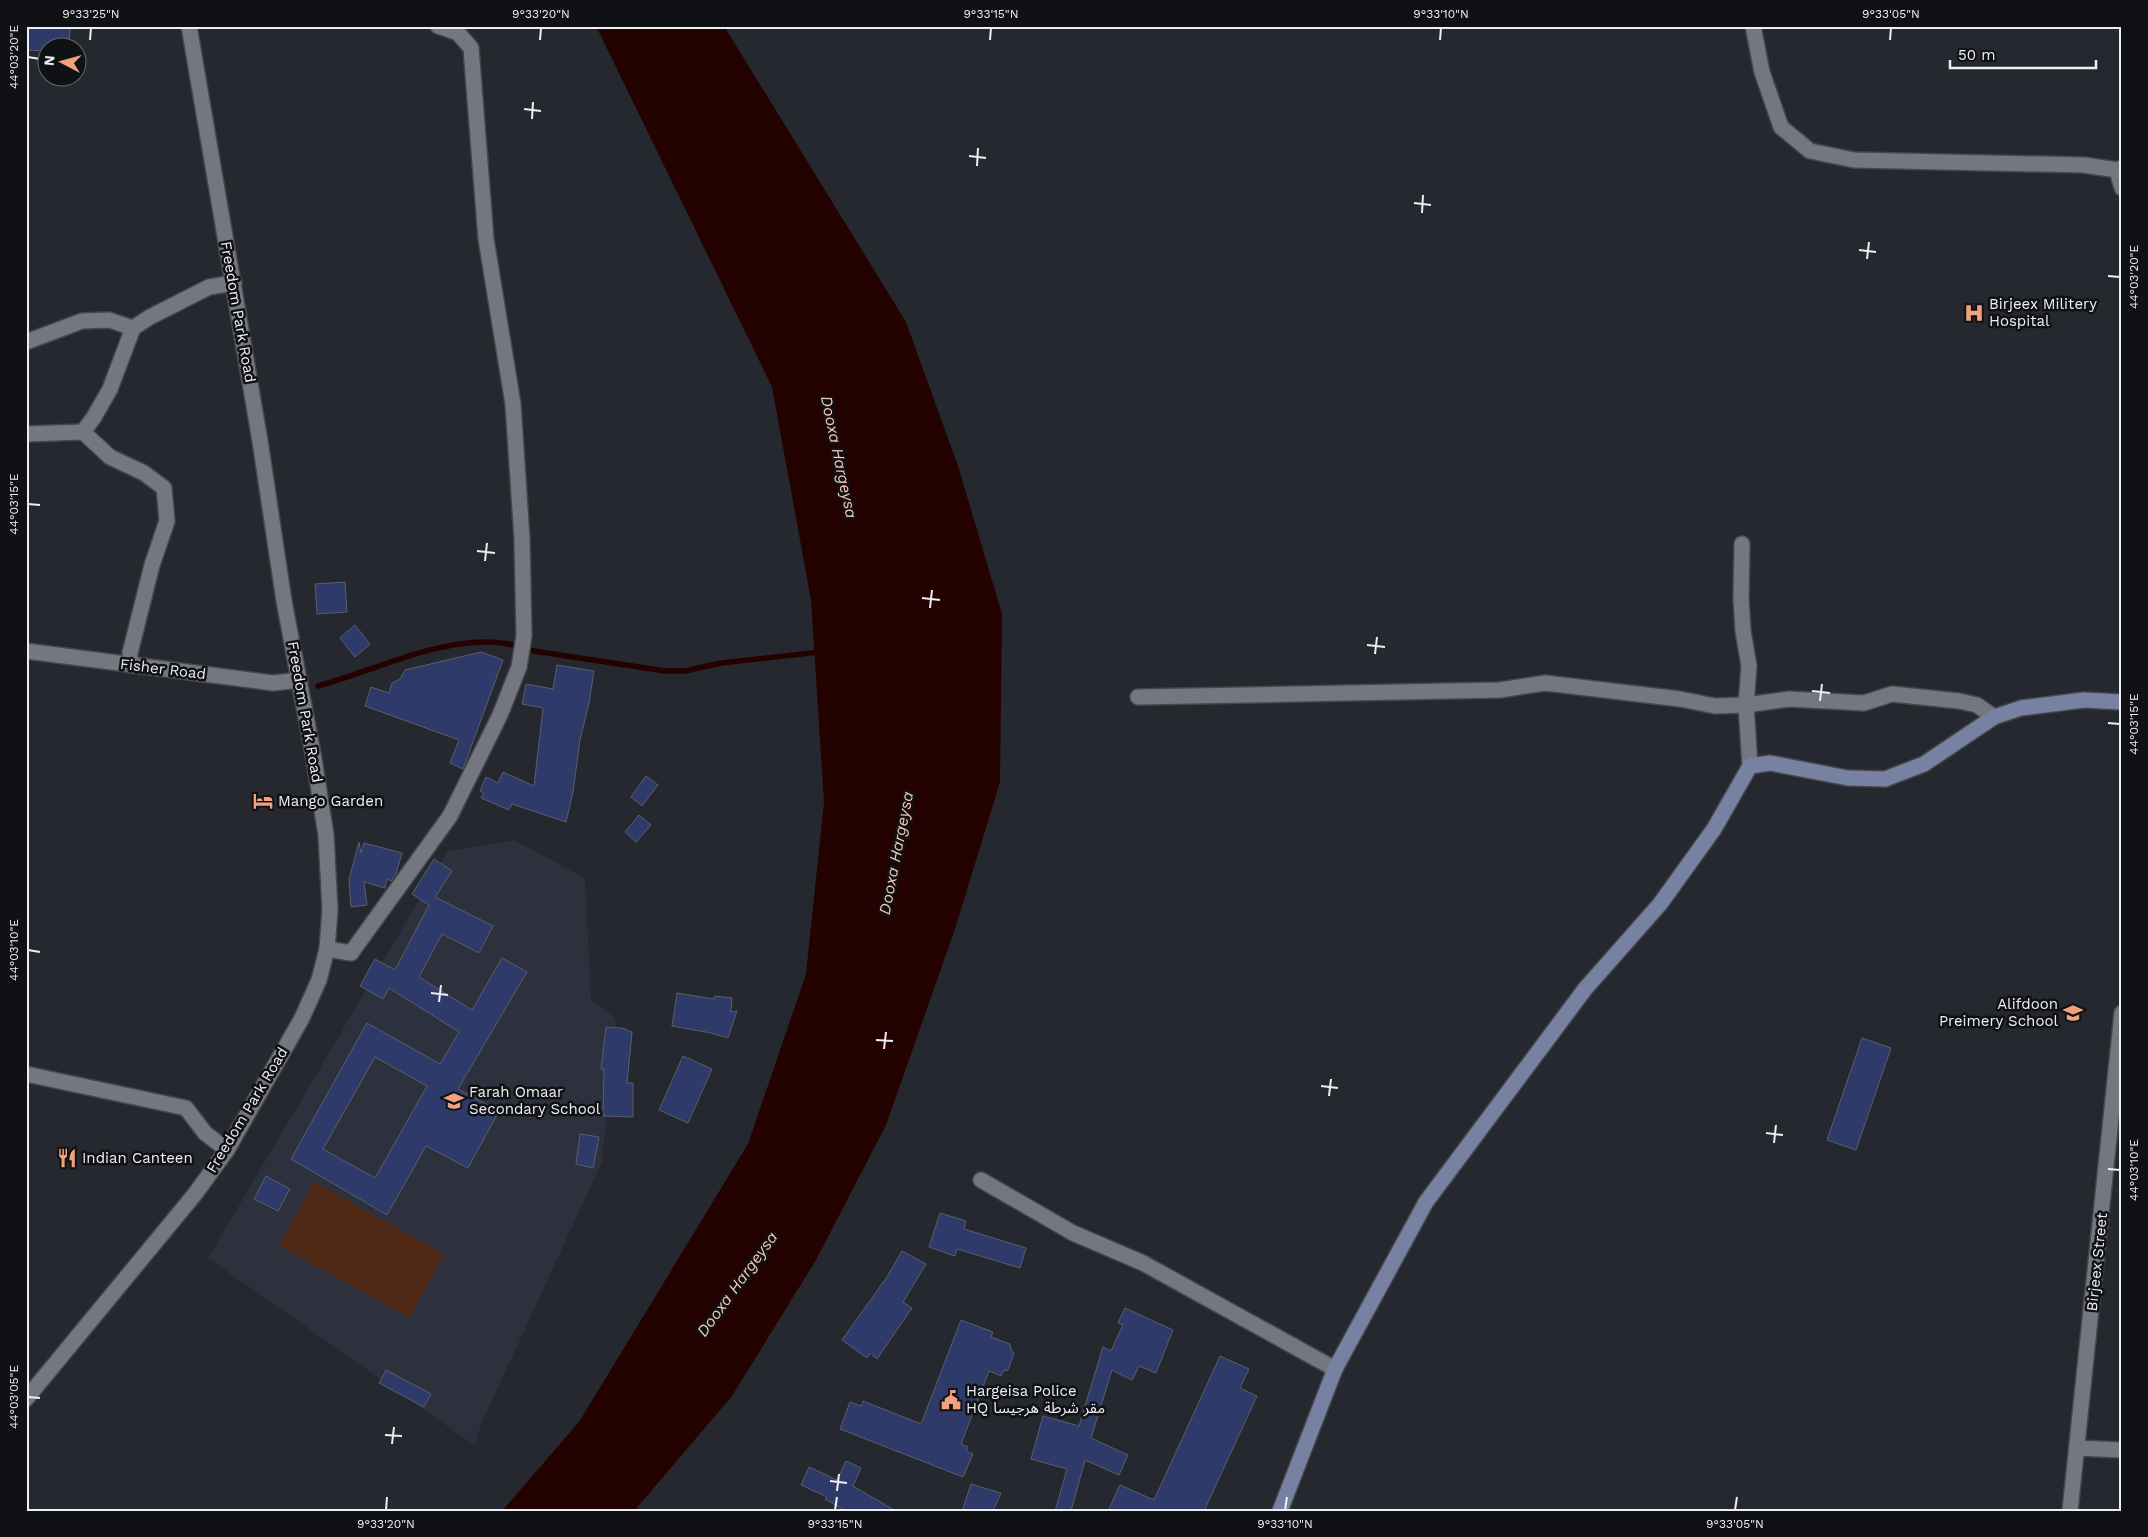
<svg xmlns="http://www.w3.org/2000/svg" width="2148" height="1537" font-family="'Work Sans','Noto Sans Arabic',sans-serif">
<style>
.built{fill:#2d313d}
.green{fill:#502816}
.water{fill:#230200}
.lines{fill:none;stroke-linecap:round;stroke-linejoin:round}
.stream{stroke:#230200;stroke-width:5.5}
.building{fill:#2e3b6a;stroke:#5b5e66;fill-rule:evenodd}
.minor-casing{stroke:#45464c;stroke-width:18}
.tertiary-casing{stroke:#45464c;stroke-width:18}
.secondary-casing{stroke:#45464c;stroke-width:18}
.minor{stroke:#74777f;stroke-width:15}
.tertiary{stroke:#74777f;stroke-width:15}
.secondary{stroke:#7781a2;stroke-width:15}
.ticks{fill:none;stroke:#eeeff4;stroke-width:2}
.labels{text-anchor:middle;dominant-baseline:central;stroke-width:5;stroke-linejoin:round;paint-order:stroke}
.poi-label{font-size:15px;fill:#eeeff4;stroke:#101114;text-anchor:start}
.street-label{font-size:15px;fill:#eeeff4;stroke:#101114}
.water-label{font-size:16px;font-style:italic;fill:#fcc7b1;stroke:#101114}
.neatline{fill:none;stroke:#eeeff4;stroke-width:2}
.ticks-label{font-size:12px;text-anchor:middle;fill:#eeeff4}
</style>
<rect width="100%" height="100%" fill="#26282f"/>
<!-- built -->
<path class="built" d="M514,840L585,878L591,1000L616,1019L602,1162L482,1422L474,1445L208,1258L448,851Z"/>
<!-- green -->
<path class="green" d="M314,1182L444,1254L409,1317L279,1246Z"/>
<!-- water -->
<path class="water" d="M596,26H724L906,322L958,466L1002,614L1000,782L955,929L886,1125L816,1260L732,1396L634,1511H502L579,1422L748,1144L806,974L824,802L811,600L772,387Z"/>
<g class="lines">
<!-- stream -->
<path class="stream" d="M318,686C373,671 431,641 489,642C504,642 519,646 534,651L665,671H685L721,663L820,652"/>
</g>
<!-- building -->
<g class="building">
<path d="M27,26H70L69,48H48V51L26,50Z"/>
<path d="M345,582L347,612L317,614L315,584Z"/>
<path d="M355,625L370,644L355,657L340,638Z"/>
<path d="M481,652L503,660L463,769L450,763L459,740L365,706L371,687L389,693L392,683L400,679L405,670Z"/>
<path d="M557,665L594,671L589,703L580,740L573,792L566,822L512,804L509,810L481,798L484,793L480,791L486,777L498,783L503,772L534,786L543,708L522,704L526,684L553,689Z"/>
<path d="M646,776L658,785L642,806L631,797Z"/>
<path d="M639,815L651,825L636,842L625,832Z"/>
<path d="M359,842L361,853L364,843L402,853L396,874L391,881L387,879L385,888L364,882L367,905L351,907L349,879Z"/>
<path d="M434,859L452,871L435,897L493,926L479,953L442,934L419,977L472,1010L502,958L527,972L458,1089L499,1111L468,1168L426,1146L387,1215L291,1159L367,1023L440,1064L459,1032L389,988L383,999L360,986L375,959L395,970L429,905L412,894ZM375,1057L427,1086L375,1178L323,1149Z"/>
<path d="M677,993L714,999L715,996L732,998L731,1012L737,1011L728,1038L711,1033L672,1026Z"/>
<path d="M606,1027L622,1028L632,1032L627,1083H633V1117L603,1116L604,1069H601Z"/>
<path d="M1862,1038L1891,1048L1856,1150L1827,1140Z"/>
<path d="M683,1056L712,1069L688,1123L659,1110Z"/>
<path d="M580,1134L599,1137L593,1168L576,1164Z"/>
<path d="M266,1176L290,1189L278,1211L254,1199Z"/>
<path d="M940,1213L966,1221L964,1229L1026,1248L1020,1268L957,1249L955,1256L929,1247Z"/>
<path d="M902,1251L926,1264L903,1302L912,1308L877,1359L870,1353L867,1358L842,1340L887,1277Z"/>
<path d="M1125,1308L1173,1330L1156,1373L1139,1366L1132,1380L1112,1370L1091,1438L1128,1455L1119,1475L1085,1460L1071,1511H1055L1067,1469L1031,1459L1043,1416L1079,1426L1103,1347L1111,1351L1123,1325L1118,1323Z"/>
<path d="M961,1320L993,1332L991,1337L1010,1344L1011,1350L1014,1353L1008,1370L1003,1371L1001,1376L989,1371L961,1444L968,1447L966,1451L973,1454L963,1477L840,1429L850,1402L861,1406L863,1401L921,1424Z"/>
<path d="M1220,1356L1249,1369L1240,1388L1257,1396L1204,1511H1108L1120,1485L1154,1500Z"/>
<path d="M386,1370L431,1394L424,1407L379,1383Z"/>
<path d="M846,1461L861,1468L853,1486L896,1511H846L825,1499L827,1497L801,1485L809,1467L837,1480Z"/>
<path d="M971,1484L1001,1493L993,1511H962Z"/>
</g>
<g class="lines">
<defs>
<g id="minor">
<path d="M1753,26L1762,72L1781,127L1810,151L1854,160L2084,165L2117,170L2122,168"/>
<path d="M2117,170L2122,188"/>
<path d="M26,342L82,321L109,320L133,328"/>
<path d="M83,432L94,417L110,389L133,328L150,317L209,287L234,283"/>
<path d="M26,434L83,432L110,457L144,473L164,488L167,521L152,565L130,653V665"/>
<path d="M1742,544L1741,599L1743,631L1749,666L1746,705L1789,699L1864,703L1892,694L1959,701L1977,705L1994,717"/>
<path d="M26,651L273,683L300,680"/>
<path d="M1138,697L1500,690L1545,683L1680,699L1715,706L1746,705L1750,766"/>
<path d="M327,949L351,953L450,816L500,715L519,667L524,636L522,539L513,404L486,239L471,48L458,33L438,26"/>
<path d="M26,1074L186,1108L205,1133L227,1150"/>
<path d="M981,1180L1073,1233L1143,1263L1335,1369"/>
<path d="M2077,1448L2122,1450"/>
<path d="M2070,1511L2122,1013"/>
</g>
<path id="tertiary" d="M26,1399L195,1194L227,1150L302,1018L319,980L327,949L330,910L326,835L314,759L284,601L260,441L189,26"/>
<path id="secondary" d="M1280,1511L1335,1369L1426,1202L1585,989L1660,904L1714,829L1750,766L1770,763L1848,778L1885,779L1924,764L1994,717L2021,708L2084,700L2122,702"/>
</defs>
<!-- minor casing -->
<use href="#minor" class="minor-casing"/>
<!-- tertiary casing -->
<use href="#tertiary" class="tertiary-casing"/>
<!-- secondary casing -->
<use href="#secondary" class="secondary-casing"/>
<!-- minor -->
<use href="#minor" class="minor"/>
<!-- tertiary -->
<use href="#tertiary" class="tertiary"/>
<!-- secondary -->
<use href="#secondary" class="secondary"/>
</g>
<!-- ticks -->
<path class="ticks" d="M90,40L91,28M540,40L541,28M990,40L991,28M1440,40L1441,28M1890,40L1891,28M28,57L40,59M524,109L541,111M532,119L533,102M969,156L986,158M977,166L978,148M1414,203L1431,205M1422,213L1423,195M1859,250L1876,252M1867,259L1869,242M2108,276L2120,277M28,504L40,505M477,551L495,553M485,561L487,543M922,598L940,600M930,608L932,590M1367,645L1385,647M1375,654L1377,637M1812,691L1830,693M1820,701L1822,684M2108,723L2120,724M28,950L40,952M431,993L448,995M439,1002L441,985M876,1040L893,1041M884,1049L886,1032M1321,1086L1338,1088M1329,1096L1331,1079M1766,1133L1783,1135M1774,1143L1776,1125M2108,1169L2120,1170M28,1397L40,1398M385,1435L402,1436M392,1444L394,1427M830,1481L847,1483M837,1491L839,1474M386,1510L387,1497M835,1510L837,1497M1285,1510L1287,1497M1735,1510L1737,1497"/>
<!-- icons -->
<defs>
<symbol id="hospital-bare" viewBox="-9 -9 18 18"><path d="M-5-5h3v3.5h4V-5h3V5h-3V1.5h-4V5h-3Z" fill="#f2a17e" stroke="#101114" stroke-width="2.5" paint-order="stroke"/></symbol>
<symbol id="hotel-bare" viewBox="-9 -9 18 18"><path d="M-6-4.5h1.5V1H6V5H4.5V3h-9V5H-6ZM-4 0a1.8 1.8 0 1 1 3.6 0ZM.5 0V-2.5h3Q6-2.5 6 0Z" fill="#f2a17e" stroke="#101114" stroke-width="2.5" paint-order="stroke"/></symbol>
<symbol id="school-bare" viewBox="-9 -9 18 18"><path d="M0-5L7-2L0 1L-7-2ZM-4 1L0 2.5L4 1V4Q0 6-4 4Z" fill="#f2a17e" stroke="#101114" stroke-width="2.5" paint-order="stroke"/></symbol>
<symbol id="restaurant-bare" viewBox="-9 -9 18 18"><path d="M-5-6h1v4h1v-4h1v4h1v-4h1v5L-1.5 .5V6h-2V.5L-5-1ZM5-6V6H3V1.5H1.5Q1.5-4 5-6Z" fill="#f2a17e" stroke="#101114" stroke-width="2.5" paint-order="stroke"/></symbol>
<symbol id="civic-bare" viewBox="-9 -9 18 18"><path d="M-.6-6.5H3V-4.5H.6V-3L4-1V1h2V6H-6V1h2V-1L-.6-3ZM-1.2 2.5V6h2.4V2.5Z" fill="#f2a17e" stroke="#101114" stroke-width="2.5" paint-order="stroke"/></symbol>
</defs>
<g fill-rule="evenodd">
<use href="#hospital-bare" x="1960" y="299" width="28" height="28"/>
<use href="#hotel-bare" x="249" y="787" width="28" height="28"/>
<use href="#school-bare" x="2059" y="999" width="28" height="28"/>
<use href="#school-bare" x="440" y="1087" width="28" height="28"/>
<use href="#restaurant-bare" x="53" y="1144" width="28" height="28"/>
<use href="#civic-bare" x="937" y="1386" width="28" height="28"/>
</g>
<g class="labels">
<!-- poi labels -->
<g class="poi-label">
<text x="1989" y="304">Birjeex Militery<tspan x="1989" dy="17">Hospital</tspan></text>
<text x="278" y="801">Mango Garden</text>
<text x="2058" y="1004" text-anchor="end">Alifdoon<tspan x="2058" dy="17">Preimery School</tspan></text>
<text x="469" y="1092">Farah Omaar<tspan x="469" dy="17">Secondary School</tspan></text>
<text x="82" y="1158">Indian Canteen</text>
<text x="966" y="1391">Hargeisa Police<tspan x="966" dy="17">HQ مقر شرطة هرجيسا</tspan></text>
</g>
<!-- street labels -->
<g class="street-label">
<text transform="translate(238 312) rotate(80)">Freedom Park Road</text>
<text transform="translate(163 669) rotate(7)">Fisher Road</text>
<text transform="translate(305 712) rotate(80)">Freedom Park Road</text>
<text transform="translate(247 1110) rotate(-59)">Freedom Park Road</text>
<text transform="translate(2097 1262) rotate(-84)">Birjeex Street</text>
</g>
<!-- water labels -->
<g class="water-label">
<text transform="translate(839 457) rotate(78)">Dooxa Hargeysa</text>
<text transform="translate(896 853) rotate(-79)">Dooxa Hargeysa</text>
<text transform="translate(737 1284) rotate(-54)">Dooxa Hargeysa</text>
</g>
</g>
<!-- border -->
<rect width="2148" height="1537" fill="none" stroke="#101114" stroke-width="55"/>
<!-- north arrow -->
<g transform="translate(62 62) rotate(276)"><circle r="24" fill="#101114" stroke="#696a6e"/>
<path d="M0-4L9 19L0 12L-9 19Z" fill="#f2a17e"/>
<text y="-8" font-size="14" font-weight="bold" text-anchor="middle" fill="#eeeff4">N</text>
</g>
<!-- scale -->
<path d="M1950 60v8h146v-8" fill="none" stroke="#eeeff4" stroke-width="2.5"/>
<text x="1958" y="60" font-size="15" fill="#eeeff4" stroke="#101114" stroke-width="4" paint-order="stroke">50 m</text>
<rect x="28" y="28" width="2092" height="1482" class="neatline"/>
<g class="ticks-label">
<text x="91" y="18">9°33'25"N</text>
<text x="541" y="18">9°33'20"N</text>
<text x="991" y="18">9°33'15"N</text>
<text x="1441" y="18">9°33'10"N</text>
<text x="1891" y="18">9°33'05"N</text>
<text transform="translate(14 57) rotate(-90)" y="4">44°03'20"E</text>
<text transform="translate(2134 277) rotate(-90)" y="4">44°03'20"E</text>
<text transform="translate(14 504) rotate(-90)" y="4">44°03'15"E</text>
<text transform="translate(2134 724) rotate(-90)" y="4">44°03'15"E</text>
<text transform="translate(14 950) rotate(-90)" y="4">44°03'10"E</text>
<text transform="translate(2134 1170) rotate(-90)" y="4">44°03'10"E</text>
<text transform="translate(14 1397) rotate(-90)" y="4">44°03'05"E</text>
<text x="386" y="1528">9°33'20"N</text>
<text x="835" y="1528">9°33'15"N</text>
<text x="1285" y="1528">9°33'10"N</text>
<text x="1735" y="1528">9°33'05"N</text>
</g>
</svg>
